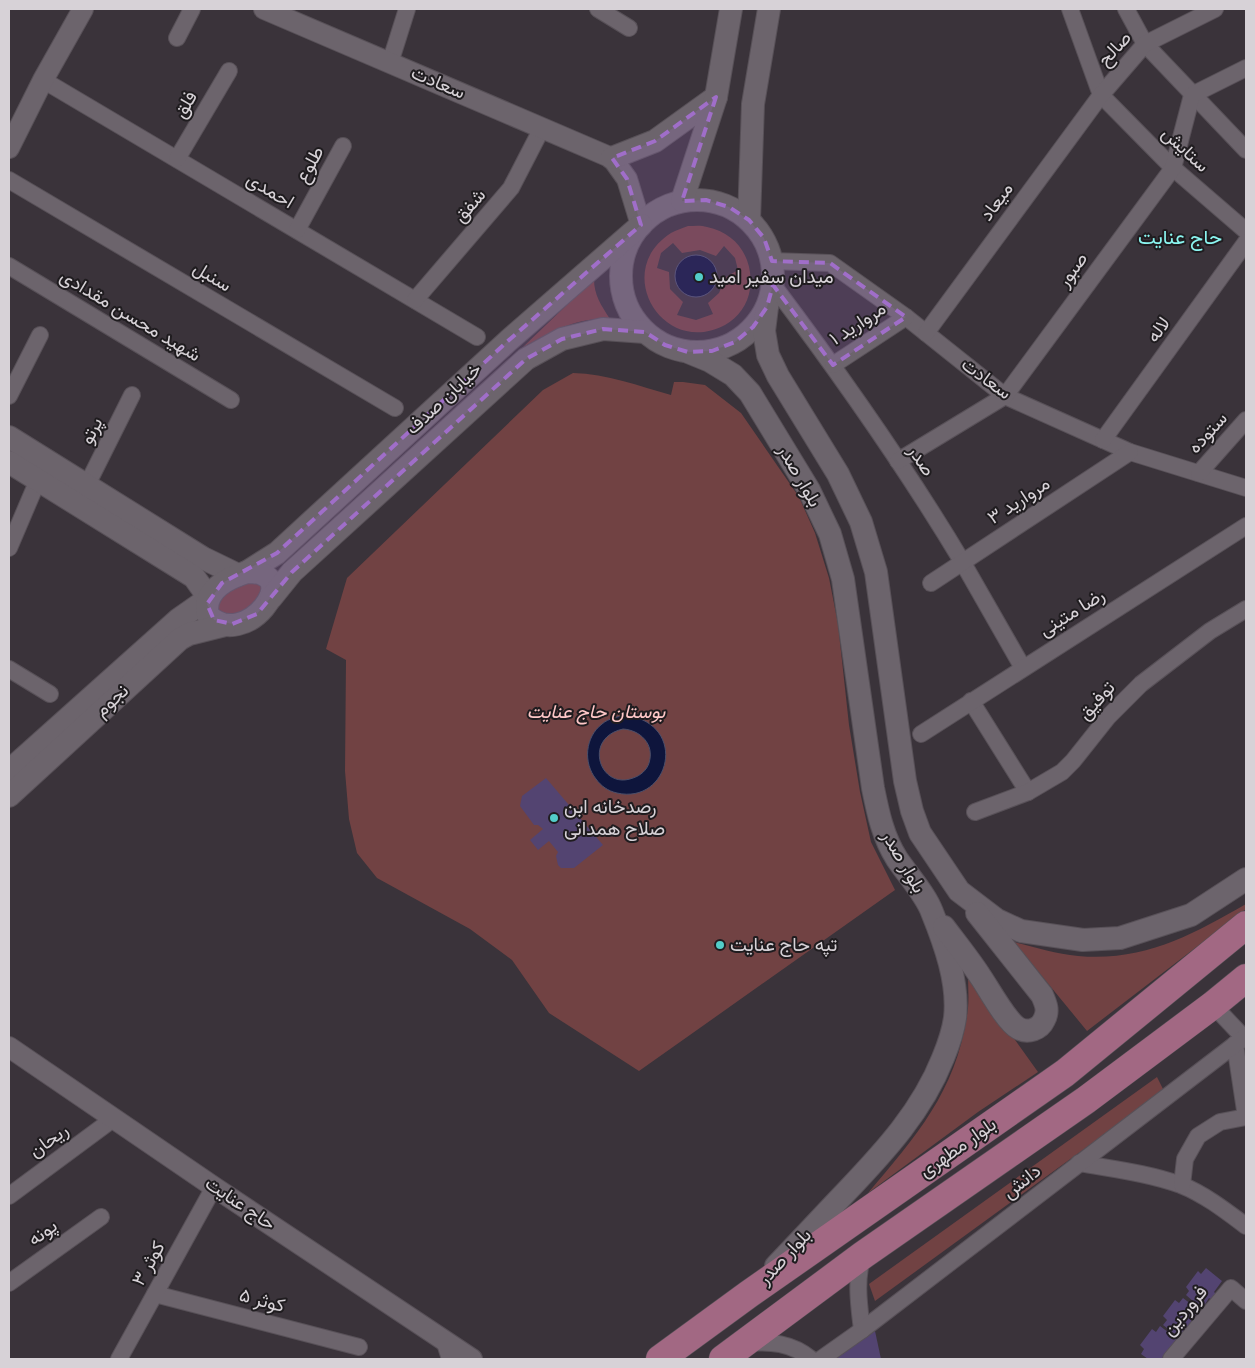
<svg xmlns="http://www.w3.org/2000/svg" width="1255" height="1368" font-family="Spectral,Vazirmatn,serif">
<style>
.green{fill:#714243;fill-rule:evenodd}
.water{fill:#0e153c;stroke:#4a4e6a;fill-rule:evenodd}
.building{fill:#534471}
.lines{fill:none;stroke-linecap:round;stroke-linejoin:round}
.minor-casing{stroke:#585158;stroke-width:18}
.tertiary-casing{stroke:#585158;stroke-width:22}
.secondary-casing{stroke:#585158;stroke-width:24}
.trunk-casing{stroke:#585158;stroke-width:29}
.minor{stroke:#6c646c;stroke-width:16}
.tertiary{stroke:#6c646c;stroke-width:20}
.secondary{stroke:#6c646c;stroke-width:22}
.trunk{stroke:#a26883;stroke-width:28}
.marked{fill:#a06ec9;fill-opacity:0.2;stroke:#a06ec9;stroke-width:4;stroke-dasharray:10 6;stroke-linejoin:round}
.poi-dot{fill:#53cdc9;stroke:#1f1c1f;stroke-width:2}
.labels{text-anchor:middle;dominant-baseline:central;stroke-width:4;stroke-linejoin:round;paint-order:stroke}
.street-label{font-size:19px;fill:#d7d2d7;stroke:#1f1c1f}
.poi-label{font-size:19px;fill:#d7d2d7;stroke:#1f1c1f;text-anchor:start}
.park-label{font-size:19px;font-style:italic;fill:#ffc8c8;stroke:#1f1c1f}
.neighbourhood-label{font-size:20px;fill:#8bf6f1;stroke:#1f1c1f}
</style>
<rect width="100%" height="100%" fill="#3a333a"/>
<!-- green -->
<g class="green">
<path d="M688,226C694,226 701,225 707,227C737,233 754,259 750,289C748,304 738,318 725,325C663,358 611,271 671,233C676,230 683,228 688,226ZM673,243L682,253L700,250L716,256L724,246L735,258L738,270L726,277L719,293L708,303L713,314L696,320L677,315L683,302L670,289L669,272L657,268L661,253Z"/>
<path d="M594,279C594,295 601,305 610,319C575,317 553,332 523,347Z"/>
<path d="M573,373C607,374 639,386 671,395L674,382H683L705,385L741,413L799,497L815,533L829,578L838,624L849,725L860,792L871,842L895,890L639,1071L549,1013L512,960L470,929L377,878L357,853L349,819L345,771L346,660L326,649L347,578L543,390Z"/>
<path d="M242,581L264,585L259,603L231,616L218,611L216,599Z"/>
<path d="M1246,904V909L1087,1031L1014,942C1035,947 1056,954 1078,956C1143,962 1192,935 1246,904Z"/>
<path d="M968,974L1038,1072L978,1112L868,1193C918,1134 958,1089 968,1008C969,997 968,985 968,974Z"/>
<path d="M1157,1077L1164,1091L875,1301L869,1284Z"/>
</g>
<!-- water -->
<g class="water">
<circle cx="696" cy="276" r="21"/>
<path d="M626,715C690,725 669,805 617,793C608,791 601,786 596,779C583,763 585,737 602,724C609,718 618,717 626,715ZM623,729C640,730 655,744 649,763C647,770 640,776 633,778C600,791 582,738 623,729Z"/>
</g>
<!-- building -->
<g class="building">
<path d="M546,778L603,845L574,868H561L558,865L556,856L558,852L549,841L538,850L530,840L543,829L538,825H534L520,806L522,796Z"/>
<path d="M1206,1268L1222,1281L1214,1292L1218,1296L1214,1301L1209,1298L1202,1309L1186,1295L1189,1291L1186,1287L1198,1271L1201,1274Z"/>
<path d="M1183,1298L1199,1310L1191,1321L1195,1326L1191,1330L1186,1327L1180,1338L1163,1325L1167,1320L1163,1316L1175,1300L1179,1303Z"/>
<path d="M1160,1326L1177,1339L1168,1350V1359L1163,1356L1162,1359H1148L1141,1354L1144,1349L1140,1345L1152,1329L1156,1332Z"/>
<path d="M875,1331L881,1359H831Z"/>
</g>
<g class="lines">
<defs>
<g id="minor">
<path d="M598,9L629,28"/>
<path d="M1070,9L1101,95L1173,168L1246,231"/>
<path d="M1126,9L1145,44L1246,150"/>
<path d="M177,38L192,9"/>
<path d="M390,63L407,9"/>
<path d="M43,80L477,337"/>
<path d="M177,159L229,71"/>
<path d="M9,180L395,408"/>
<path d="M297,230L343,146"/>
<path d="M772,261L830,263L906,317L1005,396L1130,452L1246,488"/>
<path d="M9,266L231,400"/>
<path d="M773,285C840,374 905,466 963,563C983,598 1003,633 1023,668"/>
<path d="M415,300L511,188L542,128"/>
<path d="M926,333L1101,95L1145,44L1215,9"/>
<path d="M833,365L906,317"/>
<path d="M9,396L40,335"/>
<path d="M1103,440L1246,242"/>
<path d="M898,461L1005,396L1173,168L1192,95L1246,68"/>
<path d="M1199,473L1246,420"/>
<path d="M87,485L132,395"/>
<path d="M9,548L38,480"/>
<path d="M931,583L1130,452"/>
<path d="M9,669L50,694"/>
<path d="M971,701L1028,792"/>
<path d="M921,734L1246,526"/>
<path d="M975,812L1028,792L1062,772L1073,761L1108,717L1141,684L1210,631L1246,609"/>
<path d="M1213,1005L1246,1040"/>
<path d="M1079,1163C1112,1169 1148,1173 1181,1185C1204,1194 1226,1211 1246,1226"/>
<path d="M1182,1185L1185,1159L1198,1136L1220,1122L1246,1117L1235,1044"/>
<path d="M9,1196L113,1119"/>
<path d="M9,1283L101,1217"/>
<path d="M155,1294L359,1347"/>
<path d="M862,1330C859,1305 855,1280 863,1255"/>
<path d="M444,1340L450,1359"/>
<path d="M746,1343C770,1341 792,1343 811,1359"/>
<path d="M119,1359L214,1187"/>
<path d="M821,1359L862,1330L1246,1036"/>
<path d="M1171,1359L1231,1288L1246,1301"/>
</g>
<g id="tertiary">
<path d="M264,9L612,158L627,179L641,225"/>
<path d="M9,148L43,80L83,9"/>
<path d="M9,1047L214,1187L472,1359"/>
</g>
<g id="secondary">
<path d="M612,158L655,141L716,97"/>
<circle cx="697" cy="276" r="76"/>
<path d="M682,201L716,97L731,9"/>
<path d="M749,220L753,104L769,9"/>
<path d="M767,307L764,331L768,355L778,376L838,474L861,522L876,572L905,781L912,811L920,833L959,891L997,920L1021,931L1083,940L1120,938L1191,915L1246,879"/>
<path d="M688,352L710,361L733,375L750,393L809,490L830,534L843,579L873,788C878,813 883,837 897,859C907,874 926,895 932,912C945,944 959,983 955,1018C953,1032 948,1046 943,1058C922,1111 885,1151 846,1192C823,1216 800,1241 776,1266"/>
<path d="M9,437L203,558L238,575"/>
<path d="M9,462L194,577L209,598L179,619L9,771"/>
<path d="M247,572L277,553L509,340L641,225"/>
<path d="M247,572C308,571 244,653 208,615C202,590 228,578 247,572Z"/>
<path d="M271,598L292,572L526,359L562,339L603,329L645,332"/>
<path d="M9,796L180,639L189,634L225,625"/>
<path d="M944,927C956,943 969,959 980,976C989,989 1006,1021 1018,1028C1028,1034 1040,1029 1044,1020C1049,1011 1046,1004 1042,995L977,913"/>
</g>
<g id="trunk">
<path d="M660,1359L749,1294L1065,1073L1246,925"/>
<path d="M723,1359L863,1255L1086,1100L1213,1005L1246,978"/>
</g>
</defs>
<!-- minor casing -->
<use href="#minor" class="minor-casing"/>
<!-- tertiary casing -->
<use href="#tertiary" class="tertiary-casing"/>
<!-- secondary casing -->
<use href="#secondary" class="secondary-casing"/>
<!-- trunk casing -->
<use href="#trunk" class="trunk-casing"/>
<!-- minor -->
<use href="#minor" class="minor"/>
<!-- tertiary -->
<use href="#tertiary" class="tertiary"/>
<!-- secondary -->
<use href="#secondary" class="secondary"/>
<!-- trunk -->
<use href="#trunk" class="trunk"/>
</g>
<!-- marked area -->
<path class="marked" d="M716,97L682,201L706,200L729,207L749,220L764,238L772,261L830,263L906,317L833,365L773,285L767,307L753,327L735,342L712,351L688,352L665,345L645,332L603,329L562,339L526,359L292,572L257,614L232,624L214,620L207,604L222,583L277,553L509,340L641,225L627,179L612,158L655,141Z"/>
<!-- markers -->
<g class="poi-dot">
<circle cx="699" cy="277" r="5"/>
<circle cx="554" cy="818" r="5"/>
<circle cx="720" cy="945" r="5"/>
</g>
<g class="labels">
<!-- street labels -->
<g class="street-label">
<text transform="translate(1115 49) rotate(-47)">صالح</text>
<text transform="translate(438 83) rotate(23)">سعادت</text>
<text transform="translate(186 105) rotate(-60)">فلق</text>
<text transform="translate(1185 150) rotate(43)">ستایش</text>
<text transform="translate(310 165) rotate(-61)">طلوع</text>
<text transform="translate(270 191) rotate(31)">احمدی</text>
<text transform="translate(997 202) rotate(-54)">میعاد</text>
<text transform="translate(470 206) rotate(-49)">شفق</text>
<text transform="translate(1073 270) rotate(-54)">صبور</text>
<text transform="translate(212 277) rotate(31)">سنبل</text>
<text transform="translate(130 316) rotate(31)">شهید محسن مقدادی</text>
<text transform="translate(858 324) rotate(-33)">مروارید ۱</text>
<text transform="translate(1159 330) rotate(-54)">لاله</text>
<text transform="translate(986 379) rotate(36)">سعادت</text>
<text transform="translate(444 399) rotate(-43)">خیابان صدف</text>
<text transform="translate(92 431) rotate(-63)">پرتو</text>
<text transform="translate(1208 433) rotate(-48)">ستوده</text>
<text transform="translate(921 461) rotate(57)">صدر</text>
<text transform="translate(799 476) rotate(60)">بلوار صدر</text>
<text transform="translate(1019 501) rotate(-33)">مروارید ۳</text>
<text transform="translate(1072 613) rotate(-32)">رضا متینی</text>
<text transform="translate(112 701) rotate(-43)">نجوم</text>
<text transform="translate(1097 701) rotate(-48)">توفیق</text>
<text transform="translate(903 862) rotate(60)">بلوار صدر</text>
<text transform="translate(49 1141) rotate(-36)">ریحان</text>
<text transform="translate(958 1148) rotate(-35)">بلوار مطهری</text>
<text transform="translate(1022 1182) rotate(-38)">دانش</text>
<text transform="translate(240 1204) rotate(34)">حاج عنایت</text>
<text transform="translate(43 1233) rotate(-36)">پونه</text>
<text transform="translate(785 1257) rotate(-47)">بلوار صدر</text>
<text transform="translate(149 1264) rotate(-61)">کوثر ۳</text>
<text transform="translate(262 1301) rotate(15)">کوثر ۵</text>
<text transform="translate(1185 1311) rotate(-50)">فروردین</text>
</g>
<!-- poi labels -->
<g class="poi-label">
<text x="709" y="277">میدان سفیر امید</text>
<text x="564" y="807">رصدخانه ابن<tspan x="564" dy="22">صلاح همدانی</tspan></text>
<text x="730" y="945">تپه حاج عنایت</text>
</g>
<!-- park labels -->
<g class="park-label">
<text x="596" y="712">بوستان حاج عنایت</text>
</g>
<!-- neighbourhood labels -->
<g class="neighbourhood-label">
<text x="1180" y="238">حاج عنایت</text>
</g>
</g>
<!-- border -->
<rect width="1255" height="1368" fill="none" stroke="#d7d2d7" stroke-width="20"/>
</svg>
